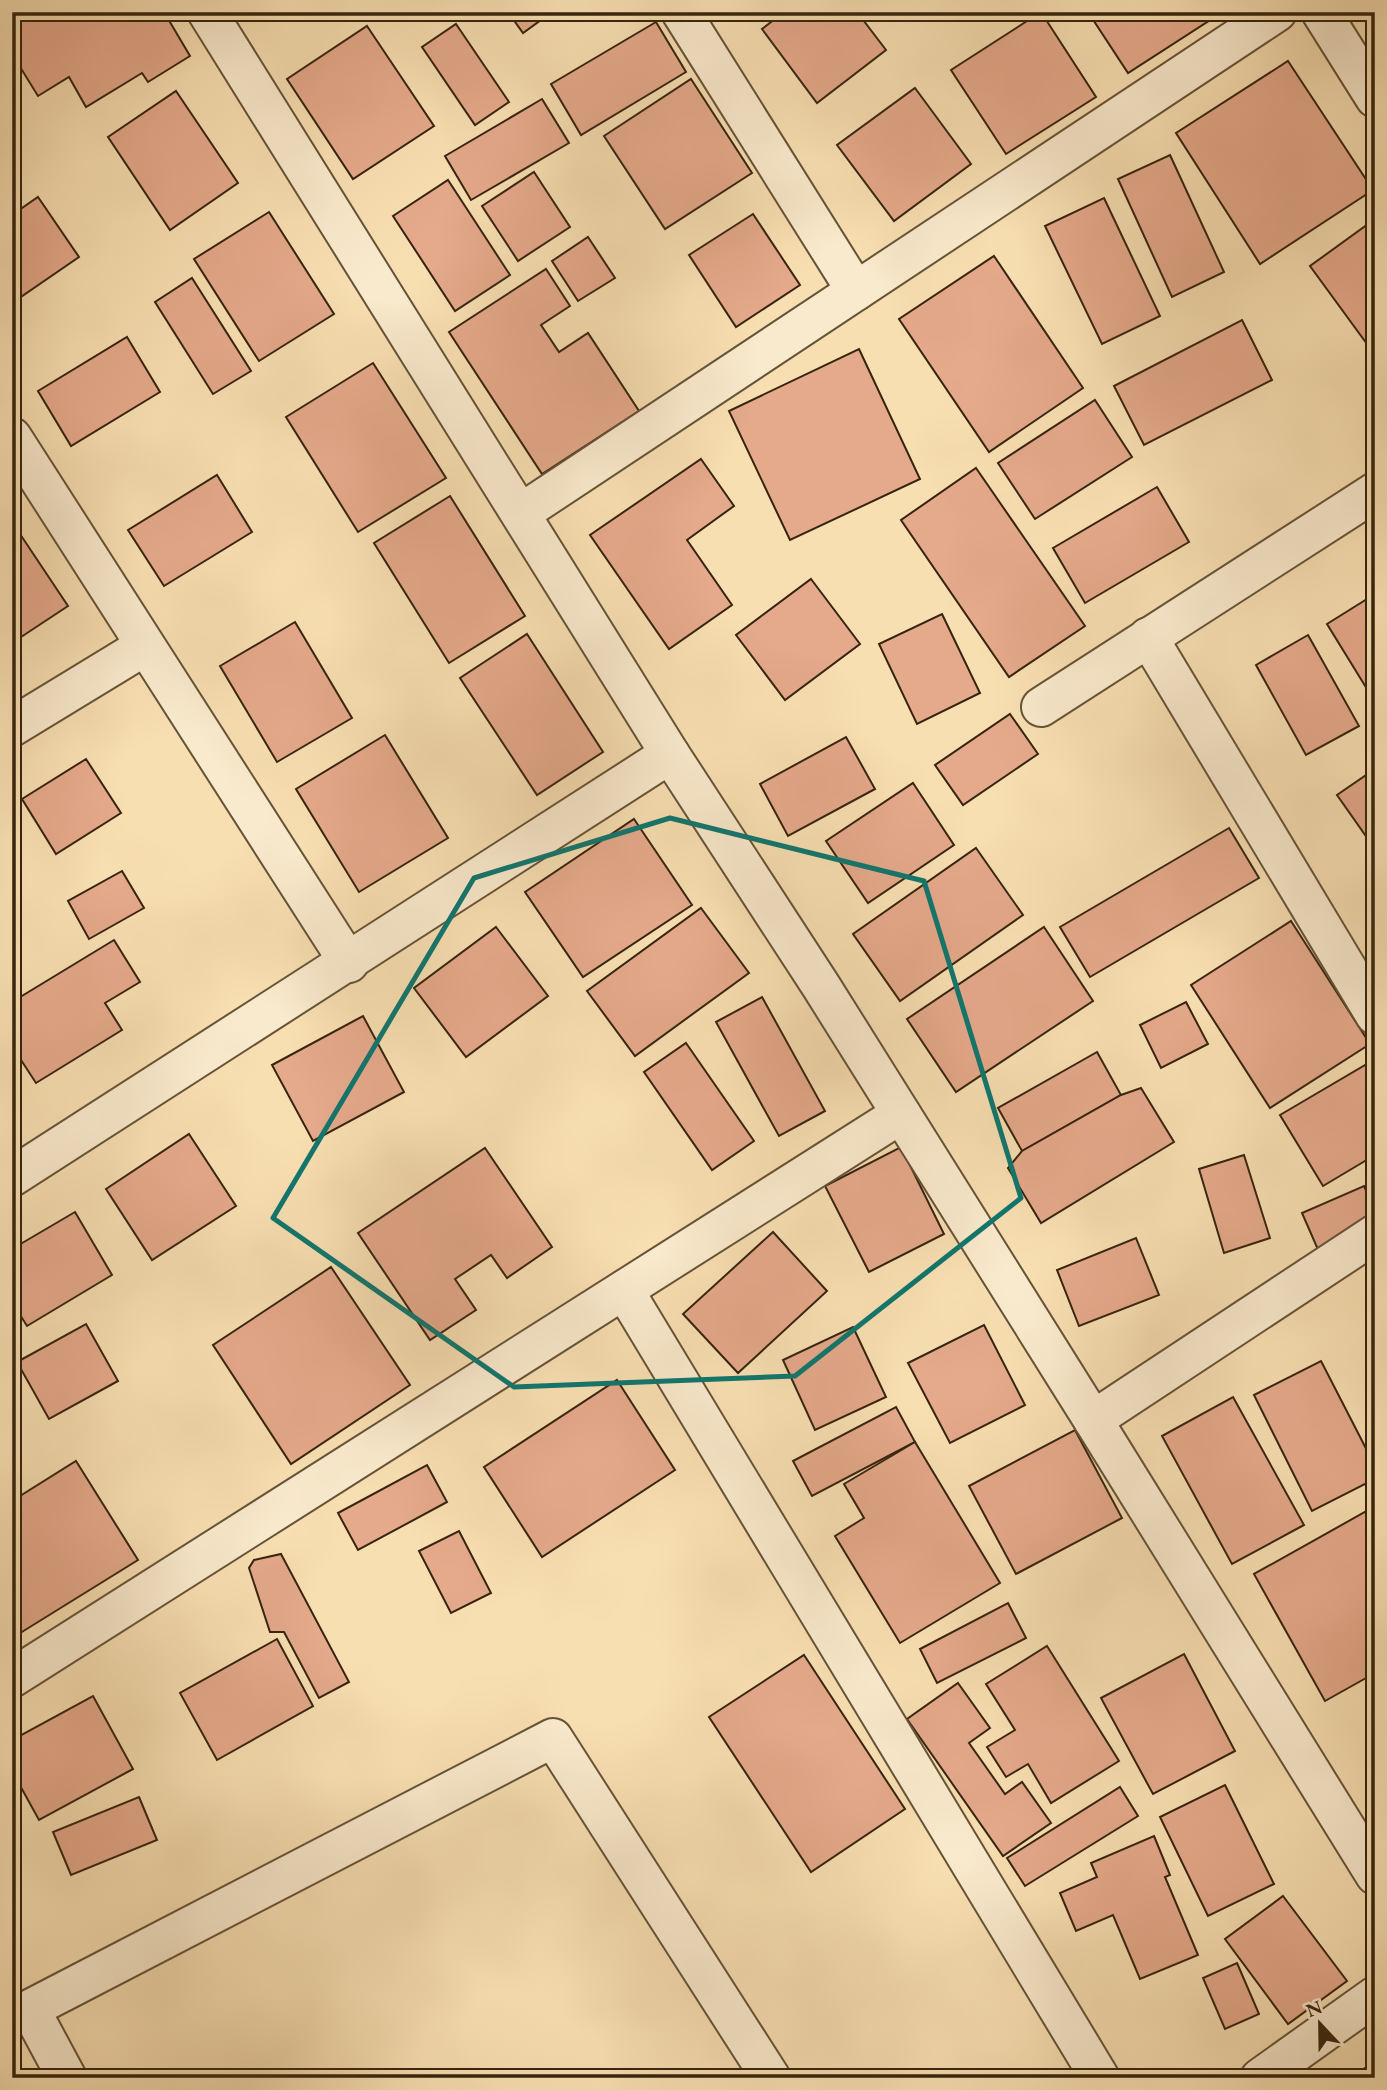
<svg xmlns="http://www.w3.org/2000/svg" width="1387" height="2090" font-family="'EB Garamond',serif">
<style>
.building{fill:#e5a98b;stroke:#36240e;stroke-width:2}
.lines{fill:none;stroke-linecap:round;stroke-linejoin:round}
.street-casing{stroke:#665337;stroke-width:42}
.street{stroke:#faeacd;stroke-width:38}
.marked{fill:none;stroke:#0f766e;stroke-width:5;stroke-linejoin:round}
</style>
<rect width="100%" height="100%" fill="#f8dfb2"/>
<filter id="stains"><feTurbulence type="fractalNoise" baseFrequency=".00286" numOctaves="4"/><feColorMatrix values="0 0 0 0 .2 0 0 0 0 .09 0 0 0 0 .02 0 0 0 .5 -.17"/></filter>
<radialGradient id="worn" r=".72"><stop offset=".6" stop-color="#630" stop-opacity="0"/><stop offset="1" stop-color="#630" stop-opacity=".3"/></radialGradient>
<!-- building -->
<g class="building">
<path d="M12,12H164L190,56L148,82L142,73L86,107L69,77L38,96L12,54Z"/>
<path d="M508,12H552L523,33Z"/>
<path d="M784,12H857L886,50L817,103L762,29Z"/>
<path d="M1041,12L1096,97L1006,154L951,70Z"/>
<path d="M1088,12H1220L1221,13L1128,73Z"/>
<path d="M656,22L686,72L581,135L551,84Z"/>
<path d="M456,24L509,102L475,125L422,47Z"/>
<path d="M367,26L434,126L353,179L287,79Z"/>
<path d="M1288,61L1373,190L1260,264L1176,133Z"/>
<path d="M691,79L752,173L665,229L604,136Z"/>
<path d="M915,88L971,164L894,221L837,145Z"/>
<path d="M176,91L238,183L170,230L108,137Z"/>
<path d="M542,99L569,143L471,200L445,156Z"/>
<path d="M1170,155L1224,272L1172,297L1118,179Z"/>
<path d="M534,172L570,227L518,261L482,206Z"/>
<path d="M448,180L510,275L455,311L393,216Z"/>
<path d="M38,197L79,257L12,303V215Z"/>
<path d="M1104,198L1160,316L1102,344L1045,226Z"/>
<path d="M269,212L334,314L259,361L194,259Z"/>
<path d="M753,214L800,285L736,327L689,255Z"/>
<path d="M1375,219V355L1310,266Z"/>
<path d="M588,237L615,278L578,301L552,261Z"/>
<path d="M994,256L1083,388L989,452L899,319Z"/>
<path d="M546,269L570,306L541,325L559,352L588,333L639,411L542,474L449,332Z"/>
<path d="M192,278L251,371L213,394L155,302Z"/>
<path d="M1242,320L1272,380L1144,445L1114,386Z"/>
<path d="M127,337L160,392L71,446L38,391Z"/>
<path d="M859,349L920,479L790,540L729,411Z"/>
<path d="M373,363L446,478L358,532L286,417Z"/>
<path d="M1095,400L1132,457L1035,519L998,463Z"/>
<path d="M701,459L734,506L687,540L732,605L669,649L590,535Z"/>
<path d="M976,468L1085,626L1009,677L901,520Z"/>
<path d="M217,475L252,532L164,586L128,530Z"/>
<path d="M1157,487L1189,542L1085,603L1053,548Z"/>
<path d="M450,496L525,616L449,663L374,543Z"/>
<path d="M12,522L68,606L12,643Z"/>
<path d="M811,579L860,644L785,700L736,635Z"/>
<path d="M1375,594V702L1327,624Z"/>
<path d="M942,614L980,693L917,724L879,644Z"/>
<path d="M295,622L352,718L277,762L220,666Z"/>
<path d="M527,634L603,752L537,795L460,678Z"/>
<path d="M1308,635L1359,726L1306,755L1256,665Z"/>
<path d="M1010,714L1038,754L963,805L935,765Z"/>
<path d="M385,735L448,838L359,892L296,789Z"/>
<path d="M846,737L875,789L788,836L760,784Z"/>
<path d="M86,759L121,813L56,854L22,799Z"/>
<path d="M1375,769V849L1337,795Z"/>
<path d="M913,783L954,845L868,903L826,841Z"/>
<path d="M634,819L692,905L583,977L525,892Z"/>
<path d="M1229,828L1259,878L1090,977L1060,927Z"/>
<path d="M976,848L1023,915L900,1001L853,934Z"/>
<path d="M122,871L144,908L89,939L68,901Z"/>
<path d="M1375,905V923L1367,910Z"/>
<path d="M701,908L749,973L635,1056L587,991Z"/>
<path d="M1291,921L1370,1044L1270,1108L1191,985Z"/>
<path d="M496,927L548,996L466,1057L414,988Z"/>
<path d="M1044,927L1093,1001L956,1092L907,1019Z"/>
<path d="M114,940L140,982L105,1003L122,1030L36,1083L21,1060L12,1065V1002Z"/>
<path d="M762,997L825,1111L779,1136L716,1022Z"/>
<path d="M1186,1002L1208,1044L1161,1068L1140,1025Z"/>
<path d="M363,1016L404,1092L313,1141L272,1065Z"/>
<path d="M686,1043L754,1141L712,1170L644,1072Z"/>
<path d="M1097,1052L1121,1095L1022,1151L998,1108Z"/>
<path d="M1372,1061L1375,1155L1323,1186L1280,1115Z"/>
<path d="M1141,1088L1174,1142L1041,1223L1008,1168L1022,1151L1121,1095Z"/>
<path d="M189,1134L236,1206L152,1260L106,1189Z"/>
<path d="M901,1147L944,1234L869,1272L825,1186Z"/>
<path d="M485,1148L552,1247L507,1278L491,1255L455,1279L476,1310L430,1340L358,1233Z"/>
<path d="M1244,1155L1270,1238L1224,1253L1199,1169Z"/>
<path d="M1364,1186L1375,1211V1227L1319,1252L1302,1213Z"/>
<path d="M75,1212L112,1275L27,1326L12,1302V1249Z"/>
<path d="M773,1232L827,1291L738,1373L683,1314Z"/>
<path d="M1136,1238L1159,1295L1079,1326L1057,1270Z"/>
<path d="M331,1267L410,1385L291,1464L213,1345Z"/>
<path d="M86,1324L118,1381L49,1419L17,1362Z"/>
<path d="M984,1325L1025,1405L950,1443L908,1363Z"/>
<path d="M853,1327L886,1397L815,1430L783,1360Z"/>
<path d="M1321,1361L1375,1466V1479L1312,1511L1254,1395Z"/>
<path d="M617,1380L675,1470L542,1557L484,1467Z"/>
<path d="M1233,1397L1304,1525L1232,1564L1162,1436Z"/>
<path d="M896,1407L915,1442L812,1496L793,1461Z"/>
<path d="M1075,1430L1122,1518L1016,1574L969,1486Z"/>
<path d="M915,1442L1000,1583L900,1643L835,1536L864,1518L844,1484Z"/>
<path d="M76,1461L138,1560L17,1635L12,1628V1501Z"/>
<path d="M427,1465L447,1502L358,1550L338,1513Z"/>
<path d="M1372,1508L1375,1673L1325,1701L1254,1574Z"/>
<path d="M459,1531L491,1593L451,1613L419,1551Z"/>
<path d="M281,1554L349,1682L319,1698L284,1632H270L249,1568L254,1560Z"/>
<path d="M1008,1603L1026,1638L937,1683L920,1649Z"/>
<path d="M277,1639L313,1706L217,1760L180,1693Z"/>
<path d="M1047,1646L1119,1761L1051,1803L1028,1764L1006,1777L987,1747L1015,1730L986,1684Z"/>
<path d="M1184,1654L1235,1751L1153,1794L1101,1698Z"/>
<path d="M804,1655L905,1809L811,1872L709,1717Z"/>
<path d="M958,1683L990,1728L969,1743L1005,1794L1022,1782L1051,1823L1003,1856L907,1719Z"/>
<path d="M93,1696L133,1769L39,1820L12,1771V1740Z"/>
<path d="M1225,1785L1274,1884L1208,1916L1160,1817Z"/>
<path d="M1120,1787L1138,1816L1025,1886L1007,1858Z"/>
<path d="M139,1797L157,1840L71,1875L53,1832Z"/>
<path d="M1154,1836L1170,1875L1165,1877L1198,1955L1140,1979L1113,1915L1076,1931L1060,1893L1097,1877L1091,1863Z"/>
<path d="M1283,1896L1347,1981L1288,2024L1225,1939Z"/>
<path d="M1237,1963L1259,2014L1225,2029L1203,1978Z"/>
<path d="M1375,2063V2078H1346Z"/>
</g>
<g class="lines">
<defs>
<g id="street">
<path d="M207,12L670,754L821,986L1093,1420L1375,1875"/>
<path d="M681,12L856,291"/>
<path d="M1321,12L1375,98"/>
<path d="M12,437L349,963"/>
<path d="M521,513L1277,12"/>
<path d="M1148,637L1375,1015"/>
<path d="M1041,707L1375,492"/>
<path d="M12,727L145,646"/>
<path d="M12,1177L670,754"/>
<path d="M624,1290L1100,2078"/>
<path d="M1093,1420L1375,1234"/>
<path d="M12,1678L901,1114"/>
<path d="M67,2078L30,2009L553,1738L771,2078"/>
<path d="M1260,2078L1375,1996"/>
</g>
</defs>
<!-- street casing -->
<use href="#street" class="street-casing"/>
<!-- street -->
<use href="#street" class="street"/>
</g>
<!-- marked area -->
<path class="marked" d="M670,818L924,881L1021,1198L795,1376L514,1387L273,1218L474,878Z"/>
<!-- margin -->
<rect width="1387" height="2090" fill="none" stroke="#f8dfb2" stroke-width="42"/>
<rect x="14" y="14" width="1359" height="2062" fill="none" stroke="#36240e" stroke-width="3.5"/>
<rect x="21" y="21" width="1345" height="2048" fill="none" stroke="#36240e" stroke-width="2"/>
<!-- north arrow -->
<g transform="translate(1320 2024) rotate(338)" stroke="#faeacd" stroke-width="5" paint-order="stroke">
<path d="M0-5L12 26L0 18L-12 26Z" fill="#36240e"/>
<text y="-10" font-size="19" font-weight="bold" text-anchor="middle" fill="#36240e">N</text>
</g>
<rect width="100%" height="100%" filter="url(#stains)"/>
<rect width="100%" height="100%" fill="url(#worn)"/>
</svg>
